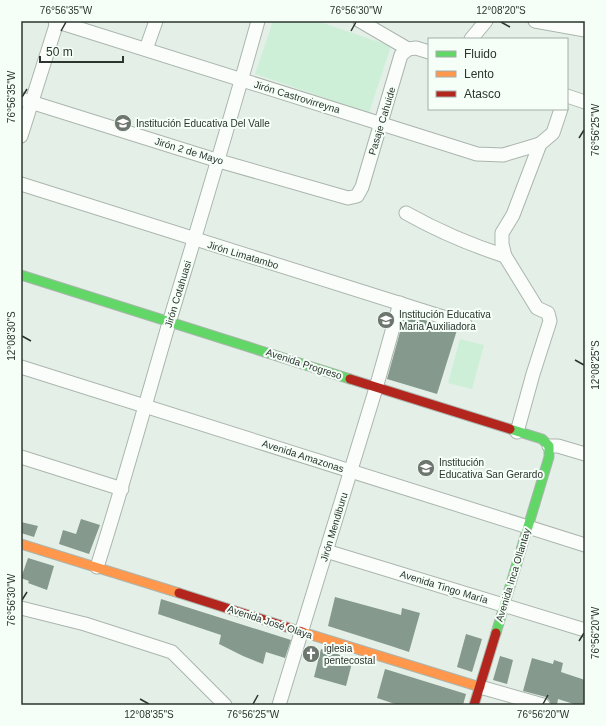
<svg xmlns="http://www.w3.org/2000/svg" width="606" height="726" font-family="Arial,sans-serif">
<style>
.green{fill:#cdefd8}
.building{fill:#85998d}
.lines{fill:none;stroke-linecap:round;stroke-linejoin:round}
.street-casing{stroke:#abb5ae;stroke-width:15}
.fast-casing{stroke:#abb5ae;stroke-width:11}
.slow-casing{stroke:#abb5ae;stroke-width:11}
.jam-casing{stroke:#abb5ae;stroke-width:11}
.street{stroke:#fbfdfb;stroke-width:13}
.fast{stroke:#63d668;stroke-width:9}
.slow{stroke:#ff974d;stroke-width:9}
.jam{stroke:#b3261e;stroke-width:9}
.ticks{fill:none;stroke:#2b342e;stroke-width:1.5}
.labels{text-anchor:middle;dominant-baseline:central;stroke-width:4;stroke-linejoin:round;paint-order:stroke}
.street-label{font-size:10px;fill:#2b342e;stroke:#f5fff8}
.poi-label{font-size:10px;fill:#2b342e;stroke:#f5fff8;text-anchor:start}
.neatline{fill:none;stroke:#2b342e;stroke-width:1.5}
.ticks-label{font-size:10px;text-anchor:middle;fill:#2b342e}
</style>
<rect width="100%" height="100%" fill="#e4f0e7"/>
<!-- green -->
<g class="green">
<path d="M273,21H317L391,46L369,113L255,74Z"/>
<path d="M460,339L484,345L472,389L448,383Z"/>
</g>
<!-- building -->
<g class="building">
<path d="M405,314L457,330L437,394L387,379Z"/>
<path d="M81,519L100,525L89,554L59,544L63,530L76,534Z"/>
<path d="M21,522L38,526L34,537L21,533Z"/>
<path d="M28,558L54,566L47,590L28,583L29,581L21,578Z"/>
<path d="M335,597L401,615L402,608L420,613L409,652L391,646L328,626Z"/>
<path d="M161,599L291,640L285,658L266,652L263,664L243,656L219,644L221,635L158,614Z"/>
<path d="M466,634L482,639L472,672L457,667Z"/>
<path d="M321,649L353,659L346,686L314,677Z"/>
<path d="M500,656L513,660L507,684L493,680Z"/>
<path d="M532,658L553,664L554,660L563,663L561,672L585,680V705H577L558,699L557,705H551L549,700L546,697L523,691Z"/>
<path d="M385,669L466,694L463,705H398L377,698Z"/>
</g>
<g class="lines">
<defs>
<g id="street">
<path d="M55,21L477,154L503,155L540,144"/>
<path d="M360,21L408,49L416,48L429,52"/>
<path d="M535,21L585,30"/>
<path d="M471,39L486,21"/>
<path d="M146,49L156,21"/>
<path d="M567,96L585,102"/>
<path d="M21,99L219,161L348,198L357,196L362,187L401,55L408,49"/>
<path d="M21,136L57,22"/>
<path d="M21,184L465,324"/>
<path d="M406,213C438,231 471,245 505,256"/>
<path d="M21,367L585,545"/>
<path d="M517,432L533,374L550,321L548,313L537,308L505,256L502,244V233L513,215L540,144L553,133L561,109"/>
<path d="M549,446H558L585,454"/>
<path d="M21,457L122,489"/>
<path d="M326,551L585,630"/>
<path d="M97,567C123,486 145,405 169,323C199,223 230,122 258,21"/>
<path d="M21,608L85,624L172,652L225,705"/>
<path d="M480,687L543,705"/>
<path d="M279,705L376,388L400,303"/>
</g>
<g id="fast">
<path d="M21,275L350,379"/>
<path d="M496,633L549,457V446L542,439L510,429"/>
</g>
<g id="slow">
<path d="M21,544L179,593"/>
<path d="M302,632L480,687"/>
</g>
<g id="jam">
<path d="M350,379L510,429"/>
<path d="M179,593L302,632"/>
<path d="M474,705L496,633"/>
</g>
</defs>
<!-- street casing -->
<use href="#street" class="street-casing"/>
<!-- fast casing -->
<use href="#fast" class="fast-casing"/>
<!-- slow casing -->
<use href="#slow" class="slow-casing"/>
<!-- jam casing -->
<use href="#jam" class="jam-casing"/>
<!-- street -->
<use href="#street" class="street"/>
<!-- fast -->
<use href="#fast" class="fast"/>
<!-- slow -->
<use href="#slow" class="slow"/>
<!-- jam -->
<use href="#jam" class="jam"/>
</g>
<!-- ticks -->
<path class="ticks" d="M501,22L510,27M61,31L66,22M351,31L356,22M22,97L27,89M579,138L584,130M22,336L31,341M575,360L584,365M22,600L27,592M579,641L584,633M140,699L149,704M253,704L258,695M543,704L548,695"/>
<!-- icons -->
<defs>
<symbol id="school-disc" viewBox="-11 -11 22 22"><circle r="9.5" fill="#6c766f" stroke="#f5fff8"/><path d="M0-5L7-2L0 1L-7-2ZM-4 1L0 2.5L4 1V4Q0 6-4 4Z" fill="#fff"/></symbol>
<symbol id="church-disc" viewBox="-11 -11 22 22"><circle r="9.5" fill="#6c766f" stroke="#f5fff8"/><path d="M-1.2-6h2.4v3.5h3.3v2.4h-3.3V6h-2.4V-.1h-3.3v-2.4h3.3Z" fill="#fff"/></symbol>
</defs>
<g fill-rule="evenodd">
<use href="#school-disc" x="113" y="113" width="20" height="20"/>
<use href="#school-disc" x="376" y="310" width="20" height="20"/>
<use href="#school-disc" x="416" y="458" width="20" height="20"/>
<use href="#church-disc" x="301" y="644" width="20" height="20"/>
</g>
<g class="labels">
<!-- street labels -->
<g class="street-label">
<text transform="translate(297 97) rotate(17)">Jirón Castrovirreyna</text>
<text transform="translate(382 121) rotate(-73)">Pasaje Cahuide</text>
<text transform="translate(189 151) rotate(17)">Jirón 2 de Mayo</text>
<text transform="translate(243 255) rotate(17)">Jirón Limatambo</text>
<text transform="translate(178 294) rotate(-73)">Jirón Cotahuasi</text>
<text transform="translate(304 364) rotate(18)">Avenida Progreso</text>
<text transform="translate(303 456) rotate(18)">Avenida Amazonas</text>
<text transform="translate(334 527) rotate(-73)">Jirón Mendiburu</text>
<text transform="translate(513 575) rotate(-73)">Avenida Inca Ollantay</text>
<text transform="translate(444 587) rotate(17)">Avenida Tingo María</text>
<text transform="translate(270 622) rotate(18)">Avenida José Olaya</text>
</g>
<!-- poi labels -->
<g class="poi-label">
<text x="136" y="123">Institución Educativa Del Valle</text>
<text x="399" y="314">Institución Educativa<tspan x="399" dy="12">Maria Auxiliadora</tspan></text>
<text x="439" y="462">Institución<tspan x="439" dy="12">Educativa San Gerardo</tspan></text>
<text x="324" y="648">iglesia<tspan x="324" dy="12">pentecostal</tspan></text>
</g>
</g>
<!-- border -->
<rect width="606" height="726" fill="none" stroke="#f5fff8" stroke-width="44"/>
<!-- legend -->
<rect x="428" y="38" width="140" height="72" fill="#f5fff8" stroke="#a4aea7"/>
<rect x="436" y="51" width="20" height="6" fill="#63d668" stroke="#a4aea7"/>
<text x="464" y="58" font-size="12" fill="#2b342e">Fluido</text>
<rect x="436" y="71" width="20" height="6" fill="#ff974d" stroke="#a4aea7"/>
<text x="464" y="78" font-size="12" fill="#2b342e">Lento</text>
<rect x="436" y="91" width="20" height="6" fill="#b3261e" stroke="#a4aea7"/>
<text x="464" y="98" font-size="12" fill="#2b342e">Atasco</text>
<!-- scale -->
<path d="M40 56v6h83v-6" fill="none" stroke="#2b342e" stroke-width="2"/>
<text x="46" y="56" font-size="12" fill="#2b342e" stroke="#f5fff8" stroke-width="3" paint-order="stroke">50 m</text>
<rect x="22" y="22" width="562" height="682" class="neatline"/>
<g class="ticks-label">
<text x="66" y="14">76°56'35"W</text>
<text x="356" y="14">76°56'30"W</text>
<text x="501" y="14">12°08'20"S</text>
<text transform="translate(11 97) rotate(-90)" y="4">76°56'35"W</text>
<text transform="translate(595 130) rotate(-90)" y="4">76°56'25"W</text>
<text transform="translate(11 336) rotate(-90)" y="4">12°08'30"S</text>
<text transform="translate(595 365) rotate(-90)" y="4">12°08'25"S</text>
<text transform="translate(11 600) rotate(-90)" y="4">76°56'30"W</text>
<text transform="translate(595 633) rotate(-90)" y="4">76°56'20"W</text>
<text x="149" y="718">12°08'35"S</text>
<text x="253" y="718">76°56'25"W</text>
<text x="543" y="718">76°56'20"W</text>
</g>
</svg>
